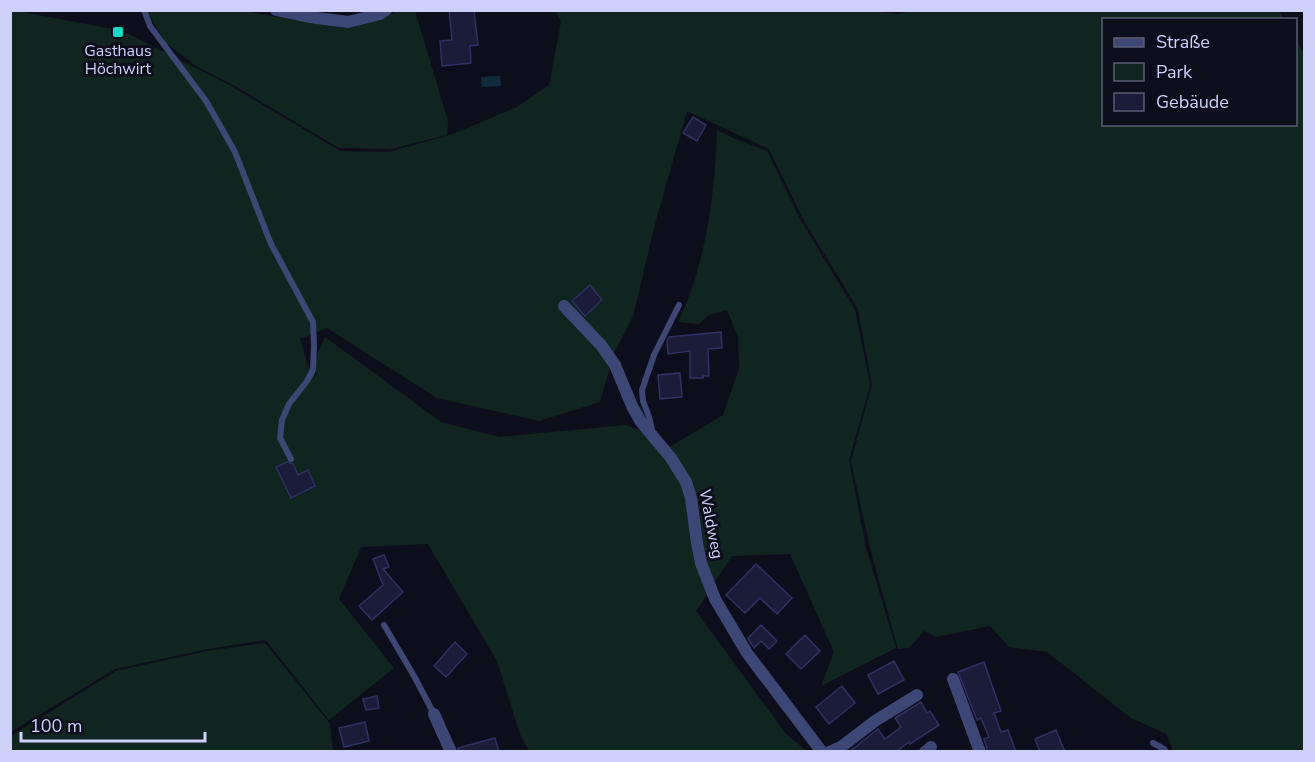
<svg xmlns="http://www.w3.org/2000/svg" width="1315" height="762" font-family="'Nunito Sans',sans-serif">
<style>
.green{fill:#112520}
.water{fill:#112b3c}
.building{fill:#1b1c3a;stroke:#303064;stroke-width:1.5}
.lines{fill:none;stroke-linecap:round;stroke-linejoin:round}
.service{stroke:#3d4776;stroke-width:6}
.minor{stroke:#3d4776;stroke-width:12}
.poi-dot{fill:#17dcc5;stroke:#0d0e1b;stroke-width:2}
.labels{text-anchor:middle;dominant-baseline:central;stroke-width:6;stroke-linejoin:round;paint-order:stroke}
.poi-label{font-size:16px;fill:#cdd1fa;stroke:#0d0e1b}
.street-label{font-size:16px;fill:#cdd1fa;stroke:#0d0e1b}
</style>
<rect width="100%" height="100%" fill="#0d0e1b"/>
<!-- green -->
<g class="green">
<path d="M861,10L899,14L915,10L1279,11L1284,19L1104,20V124H1296V39L1304,54V751H1173L1167,734L1131,718L1047,652L1009,647L990,626L936,637L924,631L909,648L898,649L870,548L851,461L872,385L858,309L803,219L769,149L687,111L655,224L633,316L614,353L600,402L539,421L437,398L327,328L300,339L308,366L318,378C311,364 318,351 325,337L441,422L499,437L625,425L640,430L656,445L684,485L708,593L696,611L786,734L807,751H529L520,734L497,661L428,544L361,547L339,599L394,668L329,720L266,640L207,649L115,669L11,732V11H17L123,31L231,86L340,151L389,152L453,134L517,107L549,85L561,22L556,11Z"/>
<path d="M148,11H244L322,25L348,28L380,19L398,11H415L448,121L447,135L391,149L339,148L242,90L196,66L166,43L149,15Z"/>
<path d="M717,130L733,138L767,151L800,219L855,310L870,385L849,460L866,548L896,648L821,686L834,652L790,554L732,556L712,586L696,523L668,448L723,415L739,369L738,337L727,310L709,315L699,324L678,322C706,265 715,193 717,130Z"/>
<path d="M265,643L330,724L333,751H11V736L116,671L208,651Z"/>
</g>
<!-- water -->
<path class="water" d="M500,76L501,86L482,87L481,77Z"/>
<!-- building -->
<g class="building">
<path d="M449,10H474L478,45L470,46L471,63L442,66L440,41L452,40Z"/>
<path d="M693,117L706,125L697,141L683,133Z"/>
<path d="M590,285L602,300L585,316L572,301Z"/>
<path d="M721,332L722,348L708,349L709,376H703V378H690V351L668,354L667,341L669,337Z"/>
<path d="M680,373L682,397L660,399L658,375Z"/>
<path d="M287,462L293,464L298,475L308,470L315,486L291,498L276,467Z"/>
<path d="M384,555L389,567L383,569L403,592L372,620L359,606L383,585L373,559Z"/>
<path d="M756,564L792,598L777,614L760,598L745,613L726,595Z"/>
<path d="M761,625L777,641L769,649L761,641L754,648L748,638Z"/>
<path d="M805,635L820,651L801,669L786,654Z"/>
<path d="M455,642L467,654L446,677L434,666Z"/>
<path d="M894,661L904,680L878,694L868,675Z"/>
<path d="M984,662L1001,711L994,713L1001,732L1008,730L1016,752H988L984,739L989,737L981,718L977,720L958,672Z"/>
<path d="M842,686L855,703L829,724L816,707Z"/>
<path d="M377,696L379,708L366,710L363,699Z"/>
<path d="M921,702L927,713L930,711L939,725L910,744L909,742L896,752H849L878,729L885,739L901,727L895,718Z"/>
<path d="M365,722L369,741L344,747L339,728Z"/>
<path d="M1056,730L1065,752H1040L1035,739Z"/>
<path d="M495,738L499,752H459L458,748Z"/>
</g>
<g class="lines">
<!-- service -->
<g class="service">
<path d="M144,10L150,26L206,101L235,152L271,244L313,322L314,346L313,370L307,381L289,404L282,420L280,438L291,459"/>
<path d="M652,430L649,417L643,401L642,390L654,355L679,305"/>
<path d="M384,625L414,676L434,714"/>
<path d="M1153,743L1164,749L1166,752"/>
</g>
<!-- minor -->
<g class="minor">
<path d="M276,10L309,17L348,22L380,14L386,10"/>
<path d="M564,306L601,345L615,365L632,406L641,422L671,458L686,482L691,498L697,543L701,563L715,599L747,653L822,752"/>
<path d="M953,679L980,752"/>
<path d="M434,714L451,752"/>
<path d="M829,752L841,747L875,721L917,695"/>
<path d="M925,752L931,747"/>
</g>
</g>
<!-- markers -->
<rect class="poi-dot" x="112" y="26" width="12" height="12" rx="3"/>
<g class="labels">
<!-- poi labels -->
<g class="poi-label">
<text x="118" y="51">Gasthaus<tspan x="118" dy="18">Höchwirt</tspan></text>
</g>
<!-- street labels -->
<g class="street-label">
<text transform="translate(711 524) rotate(79)">Waldweg</text>
</g>
</g>
<!-- border -->
<rect width="1315" height="762" fill="none" stroke="#cdd1fa" stroke-width="24"/>
<!-- legend -->
<rect x="1102" y="18" width="195" height="108" fill="#0d0e1b" stroke="#5a5c74" stroke-width="1.5"/>
<rect x="1114" y="38" width="30" height="9" fill="#3d4776" stroke="#5a5c74" stroke-width="1.5"/>
<text x="1156" y="48" font-size="18" fill="#cdd1fa">Straße</text>
<rect x="1114" y="63" width="30" height="18" fill="#112520" stroke="#5a5c74" stroke-width="1.5"/>
<text x="1156" y="78" font-size="18" fill="#cdd1fa">Park</text>
<rect x="1114" y="93" width="30" height="18" fill="#1b1c3a" stroke="#5a5c74" stroke-width="1.5"/>
<text x="1156" y="108" font-size="18" fill="#cdd1fa">Gebäude</text>
<!-- scale -->
<path d="M21 732v9h184v-9" fill="none" stroke="#cdd1fa" stroke-width="3"/>
<text x="30" y="732" font-size="18" fill="#cdd1fa" stroke="#0d0e1b" stroke-width="4.5" paint-order="stroke">100 m</text>
</svg>
